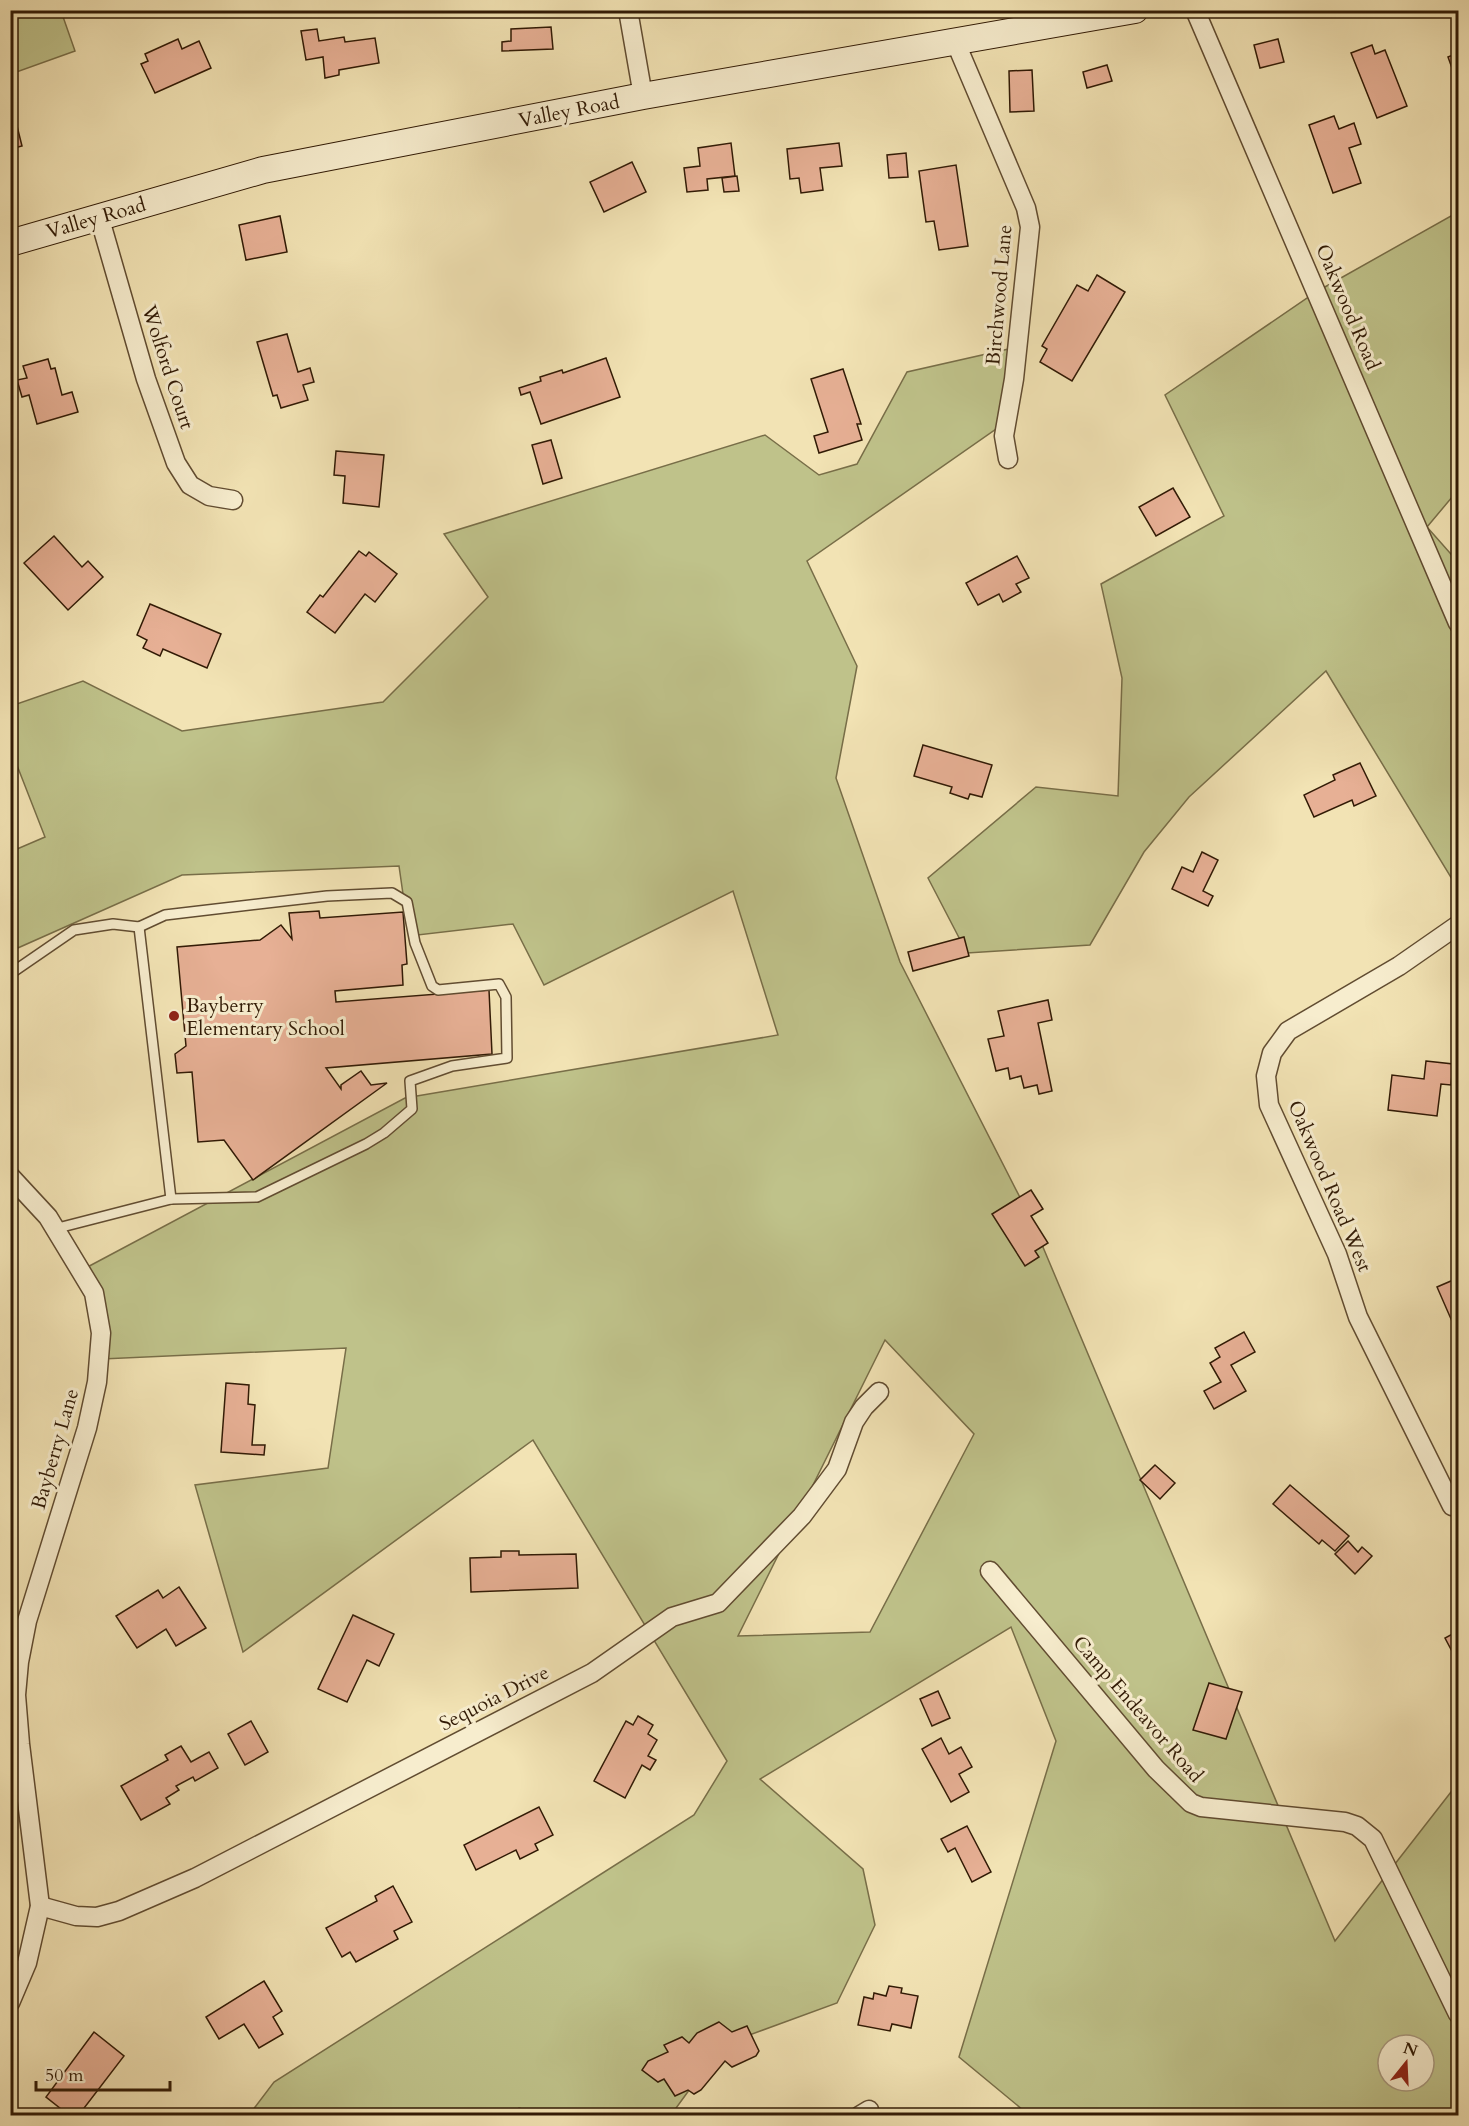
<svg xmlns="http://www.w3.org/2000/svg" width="1469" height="2126" font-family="Cardo,serif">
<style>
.green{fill:#bfc28a;stroke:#786e48;stroke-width:1.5;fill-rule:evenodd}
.building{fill:#e7b095;stroke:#311a05;stroke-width:1.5}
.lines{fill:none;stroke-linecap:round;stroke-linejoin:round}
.service-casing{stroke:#614c31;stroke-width:12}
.minor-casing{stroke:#614c31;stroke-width:21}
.secondary-casing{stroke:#311a05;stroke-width:28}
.service{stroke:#f7edce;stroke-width:9}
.minor{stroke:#f7edce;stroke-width:18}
.secondary{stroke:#f7edce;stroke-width:26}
.poi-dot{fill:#8f2418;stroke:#f7edce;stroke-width:2}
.labels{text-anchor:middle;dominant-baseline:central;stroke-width:6;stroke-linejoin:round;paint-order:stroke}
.street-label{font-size:20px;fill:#311a05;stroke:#f7edce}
.poi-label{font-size:20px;fill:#311a05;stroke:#f7edce;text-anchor:start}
</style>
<rect width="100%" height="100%" fill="#f2e3b4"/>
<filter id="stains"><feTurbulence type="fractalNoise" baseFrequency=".00333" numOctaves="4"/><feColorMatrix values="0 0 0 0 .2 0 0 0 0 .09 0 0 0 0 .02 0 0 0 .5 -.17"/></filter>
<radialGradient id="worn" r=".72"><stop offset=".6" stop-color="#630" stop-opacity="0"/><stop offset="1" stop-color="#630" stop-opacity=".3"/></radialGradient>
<!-- green -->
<g class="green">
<path d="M10,11H61L75,51L11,74Z"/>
<path d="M1458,212V490L1427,527L1458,562V895L1452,879L1326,671L1189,797L1144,852L1090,945L967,953L928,878L1036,787L1118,796L1122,678L1101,584L1224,516L1165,395L1316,292Z"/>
<path d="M1013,348L1006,422L807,561L857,666L836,778L900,962L1032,1221L1335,1941L1458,1783V2115H1029L959,2057L1056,1741L1011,1627L760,1779L863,1869L875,1925L837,2003L722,2045L671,2115L549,2116L519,2108L511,2116L249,2115L274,2082L694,1815L727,1761L533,1440L243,1652L195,1485L328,1468L346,1348L102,1359L80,1271L405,1098L778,1035L733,891L544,985L513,924L409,936L399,866L182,875L11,951L10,852L45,837L11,750V706L83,681L182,731L383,702L488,597L444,534L765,435L819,475L857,464L907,372ZM885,1340L974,1434L870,1632L738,1636ZM1388,2045H1424V2081H1388Z"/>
</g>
<!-- building -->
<g class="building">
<path d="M674,10H712L675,17Z"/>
<path d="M551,27L553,49L502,51V42L511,41V29Z"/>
<path d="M317,29L319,41L344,37L345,42L375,38L379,63L339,70V75L325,78L323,57L306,60L301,31Z"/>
<path d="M178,39L182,49L199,41L211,68L155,93L141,64L148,61L145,54Z"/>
<path d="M1278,39L1284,62L1260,68L1254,45Z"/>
<path d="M1372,45L1375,54L1385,50L1407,106L1377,118L1351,53Z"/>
<path d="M1458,53V85L1448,57Z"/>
<path d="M1107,65L1112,81L1087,88L1083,72Z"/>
<path d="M1032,70L1034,111L1010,112L1009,71Z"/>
<path d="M1334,116L1339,129L1354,123L1361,144L1349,148L1361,183L1333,193L1309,125Z"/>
<path d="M15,118L22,146L10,149V119Z"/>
<path d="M731,143L735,176L707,179L708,190L687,192L684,168L700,166L698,148Z"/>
<path d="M839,143L842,166L820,168L823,190L801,193L799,178L790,179L787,149Z"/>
<path d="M906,153L908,177L889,178L887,155Z"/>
<path d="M632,162L646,192L604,212L590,182Z"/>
<path d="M956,165L968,246L939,250L934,221L926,222L919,171Z"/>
<path d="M737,176L739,191L724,192L722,178Z"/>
<path d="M280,216L287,252L246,260L239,225Z"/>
<path d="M1097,275L1125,292L1072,381L1040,362L1047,349L1042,346L1077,285L1088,291Z"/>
<path d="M287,334L298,372L310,368L314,382L303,385L308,400L281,408L277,395L273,396L257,342Z"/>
<path d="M606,358L620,397L541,424L530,392L521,395L519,388L541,381L540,377L562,370L563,373Z"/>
<path d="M48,359L51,369L55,368L62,395L72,392L78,412L37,424L29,395L22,397L17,380L27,378L23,366Z"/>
<path d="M843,369L861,424H857L862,440L819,453L814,436L828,432L811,379Z"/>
<path d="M551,440L562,478L543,484L532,445Z"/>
<path d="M336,451L384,455L379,507L343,503L345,476L334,475Z"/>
<path d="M1173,488L1190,517L1156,536L1139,507Z"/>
<path d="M54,536L82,567L88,561L103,577L68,610L24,563Z"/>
<path d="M359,551L366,556L369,552L397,574L375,602L365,594L335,633L307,612L320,595L323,597Z"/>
<path d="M1017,556L1029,578L1016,584L1021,592L1003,602L999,594L978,605L966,583Z"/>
<path d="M150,604L221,634L207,668L163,649L160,656L143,648L147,640L137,635Z"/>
<path d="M923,745L992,765L982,797L970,794L968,799L950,793L952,787L914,776Z"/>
<path d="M1360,763L1376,796L1354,806L1352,800L1314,817L1304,795L1335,780L1333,775Z"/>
<path d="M1202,852L1218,860L1203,891L1213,896L1208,906L1172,889L1182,867L1193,872Z"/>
<path d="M319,911L320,918L403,912L407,964L402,965L403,985L335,991L336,1002L489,990L492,1054L326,1068L341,1089V1085L361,1071L371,1085L387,1083L253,1180L224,1140L198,1142L192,1072L177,1073L175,1054L186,1046L177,947L260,940L281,925L292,939L289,913Z"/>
<path d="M964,937L969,956L913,971L908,952Z"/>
<path d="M1048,1000L1052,1020L1038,1023L1052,1091L1039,1094L1037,1085L1024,1088L1021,1076L1010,1079L1008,1068L996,1071L988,1039L1004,1036L998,1011Z"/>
<path d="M1426,1061L1453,1064L1451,1085L1441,1084L1437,1116L1388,1110L1392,1075L1424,1079Z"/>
<path d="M1031,1190L1043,1209L1031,1216L1048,1243L1035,1251L1039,1257L1025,1266L992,1214Z"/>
<path d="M1458,1278V1335L1437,1287Z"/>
<path d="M1244,1332L1255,1352L1231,1365L1246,1391L1214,1409L1204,1391L1221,1382L1210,1363L1220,1357L1215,1348Z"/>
<path d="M226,1383L249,1385L248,1404L255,1405L252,1445H265L264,1455L221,1452Z"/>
<path d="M1155,1465L1175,1483L1160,1499L1140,1480Z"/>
<path d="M1290,1485L1349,1536L1335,1551L1322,1540L1319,1544L1273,1504Z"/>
<path d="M1348,1541L1358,1552L1362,1547L1372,1556L1355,1574L1335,1554Z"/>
<path d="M501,1551H519V1555L576,1554L578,1588L471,1592L470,1558L501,1557Z"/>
<path d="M179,1587L206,1628L176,1646L166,1629L137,1648L116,1616L158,1590L163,1598Z"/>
<path d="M353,1615L394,1634L379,1666L367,1660L347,1702L318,1689Z"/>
<path d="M1458,1631V1655L1455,1657L1445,1638Z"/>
<path d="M1209,1683L1242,1692L1226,1739L1193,1730Z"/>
<path d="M938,1691L950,1718L932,1726L920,1699Z"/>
<path d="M638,1716L653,1725L648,1734L657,1740L648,1756L656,1760L650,1770L642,1765L625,1798L594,1781L626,1721L633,1725Z"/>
<path d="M251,1721L268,1752L245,1765L228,1734Z"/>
<path d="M941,1738L949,1754L961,1747L972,1767L959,1774L969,1792L951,1802L922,1749Z"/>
<path d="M181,1746L191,1762L209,1752L218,1768L195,1781L193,1777L176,1786L179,1790L166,1798L170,1804L141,1820L121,1786L168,1760L165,1755Z"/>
<path d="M539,1807L553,1835L535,1844L538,1850L520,1859L516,1850L476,1870L464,1845Z"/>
<path d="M967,1826L991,1872L972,1882L955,1848L948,1852L941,1839Z"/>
<path d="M393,1886L412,1922L394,1931L398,1939L356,1962L350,1952L342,1957L326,1928L377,1901L375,1896Z"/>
<path d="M264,1981L282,2011L273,2017L283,2034L259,2048L244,2024L219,2039L206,2017Z"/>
<path d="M889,1986L902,1988L901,1993L918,1996L911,2028L892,2024L890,2031L858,2025L864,1997L873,1999L874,1993L886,1996Z"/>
<path d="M719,2022L732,2032L747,2026L759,2051L756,2056L732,2067L725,2061L701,2090L694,2094L688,2090L675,2096L664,2079L658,2082L642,2070L648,2061L668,2052L664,2045L682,2037L689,2043L697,2033Z"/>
<path d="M94,2032L124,2056L78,2116H70L46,2097Z"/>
</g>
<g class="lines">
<defs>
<g id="service">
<path d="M139,927L171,1199"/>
<path d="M10,974L74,930L113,924L139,927L165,915L327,896L392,893L407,902L415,943L432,986L438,990L499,984L506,997L507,1058L452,1066L410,1081L412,1109L384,1133L366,1144L257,1197L171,1199L54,1229"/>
</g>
<g id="minor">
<path d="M628,10L643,96"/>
<path d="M1195,10L1458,623"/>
<path d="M955,41L1026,208L1030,227L1014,379L1004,436L1008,459"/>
<path d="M99,216L146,379L176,463L190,485L209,496L233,500"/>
<path d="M10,1176L48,1217L94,1293L101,1333L97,1382L87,1428L27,1621L19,1662L16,1695L20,1744L40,1906L27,1963L10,2003"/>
<path d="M1452,1506L1358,1317L1337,1254L1269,1105L1266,1076L1272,1053L1288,1031L1399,966L1458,925"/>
<path d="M990,1571L1156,1769L1191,1803L1201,1807L1345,1822L1357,1826L1373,1839L1458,2014"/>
<path d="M40,1906L76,1916L97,1917L119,1911L195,1878L592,1673L672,1617L718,1603L802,1516L837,1469L854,1422L864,1407L879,1392"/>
<path d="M859,2116L869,2110"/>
</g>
<path id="secondary" d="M10,243L263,170L643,96L1135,10"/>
</defs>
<!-- service casing -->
<use href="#service" class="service-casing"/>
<!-- minor casing -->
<use href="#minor" class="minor-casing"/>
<!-- secondary casing -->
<use href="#secondary" class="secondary-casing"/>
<!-- service -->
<use href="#service" class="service"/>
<!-- minor -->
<use href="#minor" class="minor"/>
<!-- secondary -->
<use href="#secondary" class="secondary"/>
</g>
<!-- markers -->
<circle class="poi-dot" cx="174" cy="1016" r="6"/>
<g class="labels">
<!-- street labels -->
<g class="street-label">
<text transform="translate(569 111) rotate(-11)">Valley Road</text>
<text transform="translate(96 218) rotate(-16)">Valley Road</text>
<text transform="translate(999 295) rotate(-85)">Birchwood Lane</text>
<text transform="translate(1348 307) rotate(67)">Oakwood Road</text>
<text transform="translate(168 367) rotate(72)">Wolford Court</text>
<text transform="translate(1330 1186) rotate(67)">Oakwood Road West</text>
<text transform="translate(55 1449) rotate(-74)">Bayberry Lane</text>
<text transform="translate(494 1698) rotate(-27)">Sequoia Drive</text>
<text transform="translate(1138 1709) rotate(49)">Camp Endeavor Road</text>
</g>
<!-- poi labels -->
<g class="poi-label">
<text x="186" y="1005">Bayberry<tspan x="186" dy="23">Elementary School</tspan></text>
</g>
</g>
<!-- margin -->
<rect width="1469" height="2126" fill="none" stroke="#f2e3b4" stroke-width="36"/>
<rect x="12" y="12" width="1445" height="2102" fill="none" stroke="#311a05" stroke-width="3"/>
<rect x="18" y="18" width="1433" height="2090" fill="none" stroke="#311a05" stroke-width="1.5"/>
<!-- north arrow -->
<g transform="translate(1406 2063) rotate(18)"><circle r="28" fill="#f7edce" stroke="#a8997e" stroke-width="1.5"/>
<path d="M0-4.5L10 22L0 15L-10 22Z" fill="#8f2418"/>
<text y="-9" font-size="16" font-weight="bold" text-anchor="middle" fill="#311a05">N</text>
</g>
<!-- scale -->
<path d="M36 2081v9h134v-9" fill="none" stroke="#311a05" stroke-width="3"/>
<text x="45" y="2081" font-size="18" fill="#311a05" stroke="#f7edce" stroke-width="4.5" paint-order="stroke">50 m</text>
<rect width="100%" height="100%" filter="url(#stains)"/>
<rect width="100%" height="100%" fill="url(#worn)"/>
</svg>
